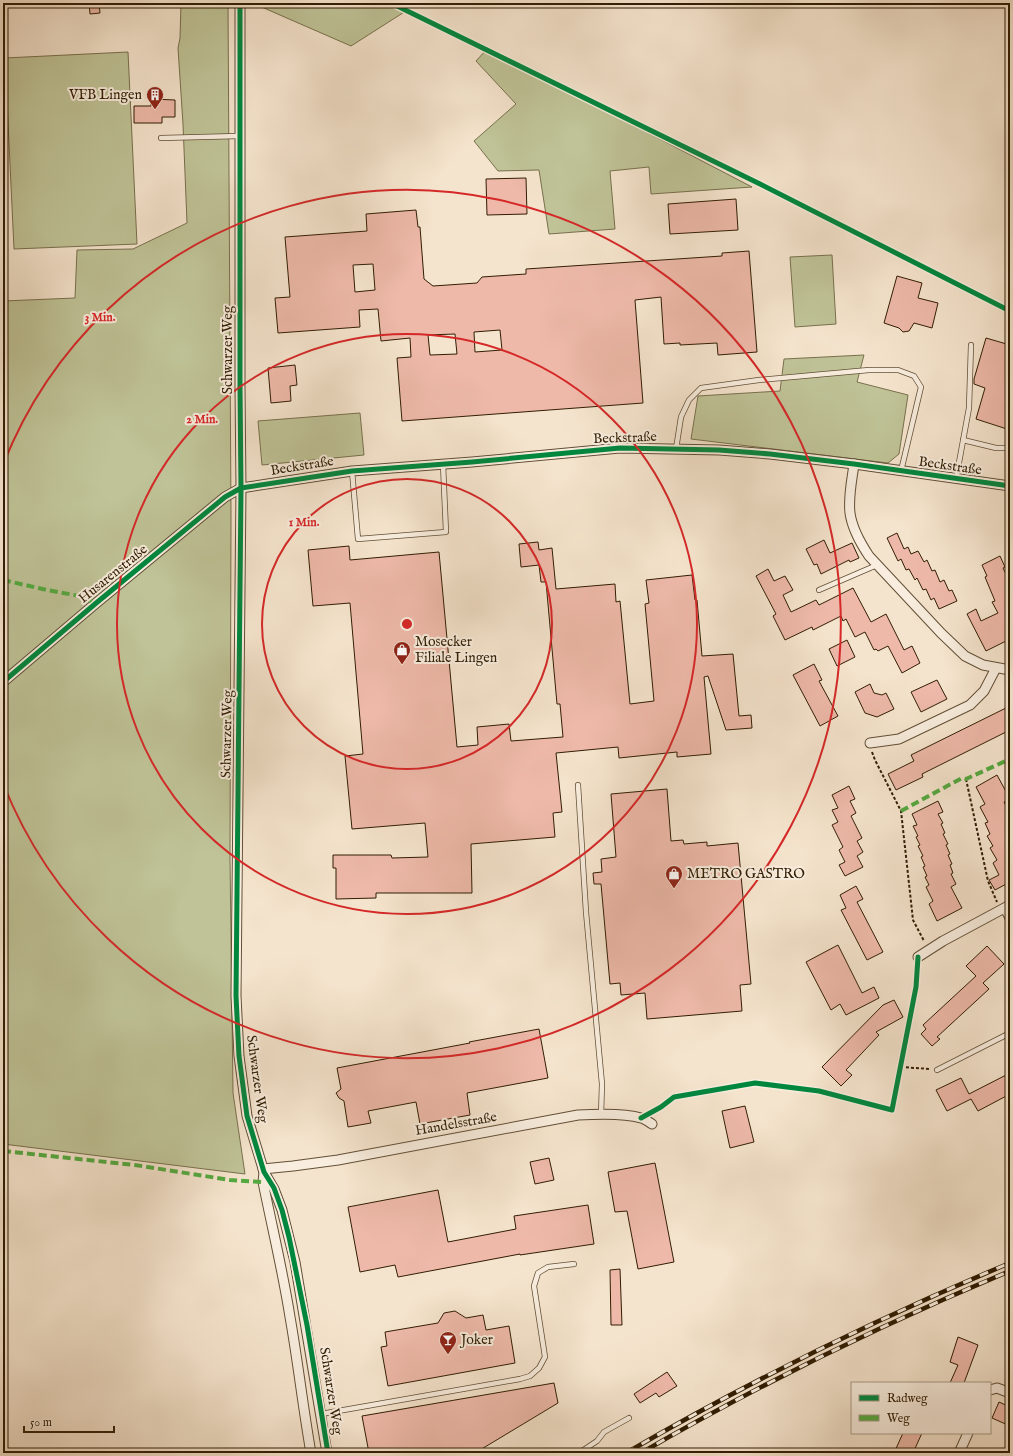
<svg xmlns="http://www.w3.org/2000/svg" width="1013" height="1456" font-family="'IM FELL English',serif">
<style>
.green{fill:#bfc397;stroke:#78704d}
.building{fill:#eeb9a9;stroke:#311d03;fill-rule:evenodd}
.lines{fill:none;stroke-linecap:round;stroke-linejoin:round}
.service-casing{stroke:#624f36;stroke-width:6}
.minor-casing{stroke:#624f36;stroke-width:11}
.path{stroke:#311d03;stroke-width:2;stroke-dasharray:3 2;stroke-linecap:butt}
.service{stroke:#f8edde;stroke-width:4.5}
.minor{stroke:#f8edde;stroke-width:9}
.rail-casing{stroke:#311d03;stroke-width:4.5}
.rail{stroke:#f8edde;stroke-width:3;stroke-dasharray:9;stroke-linecap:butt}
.quiet{stroke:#54a940;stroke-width:4;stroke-dasharray:8 4;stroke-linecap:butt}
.cycleway-casing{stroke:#f8edde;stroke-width:8}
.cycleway{stroke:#00873e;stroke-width:5}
.ring{fill:none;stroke:#d62828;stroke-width:2}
.labels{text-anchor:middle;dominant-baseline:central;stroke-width:4;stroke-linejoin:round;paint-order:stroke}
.poi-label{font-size:14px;fill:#311d03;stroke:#f8edde;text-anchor:start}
.street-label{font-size:14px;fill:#311d03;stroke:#f8edde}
.centre{fill:#d62828;stroke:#f8edde;stroke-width:2}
.ring-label{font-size:12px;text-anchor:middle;font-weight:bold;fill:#d62828;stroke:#f8edde;stroke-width:4;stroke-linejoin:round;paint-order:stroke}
</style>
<rect width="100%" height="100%" fill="#f5e4cd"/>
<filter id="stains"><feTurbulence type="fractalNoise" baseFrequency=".005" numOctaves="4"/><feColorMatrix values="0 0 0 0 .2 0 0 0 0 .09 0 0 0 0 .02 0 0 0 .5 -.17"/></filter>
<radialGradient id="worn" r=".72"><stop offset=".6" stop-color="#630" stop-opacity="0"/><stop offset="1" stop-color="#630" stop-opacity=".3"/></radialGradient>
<!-- green -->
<g class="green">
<path d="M181,3H228L231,516L230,858L233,1093L245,1174L3,1144V301L75,298L77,250L133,249L187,223L183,124L178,48L180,38Z"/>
<path d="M257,3H398L409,9L351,46L257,5Z"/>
<path d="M487,49L752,187L651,194L649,167L610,171L615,229L549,234L539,170L498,171L474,141L516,104L476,61Z"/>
<path d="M128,52L137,244L14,249L5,58Z"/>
<path d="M832,255L836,324L795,327L790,257Z"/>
<path d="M864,355L857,382L908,395L899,454L888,463L691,439L698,396L780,391L784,359Z"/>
<path d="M360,413L364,455L262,465L258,421Z"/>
</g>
<!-- building -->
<g class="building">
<path d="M89,3H99L100,13L90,14Z"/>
<path d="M151,99L175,100V117H162V123H134V106H151Z"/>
<path d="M526,178L527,214L487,215L486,179Z"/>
<path d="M736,199L738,230L670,234L668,204Z"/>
<path d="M416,210L418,227H420L424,279L433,286L477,283L482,277L526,274V269L722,256V253L749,251L757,352L718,355L717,343L680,345V343L664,344L661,297L635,300L643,403L402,421L397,358L411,357L410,338L381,341L378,309L359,310L360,327L278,333L275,298L290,297L285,237L367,231L366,214ZM373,264L375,290L355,292L353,265ZM500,330L502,350L475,352L474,332ZM455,334L457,354L430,355L428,335Z"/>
<path d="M897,276L922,283L918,298L938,303L932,328L914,323L909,331L903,332L899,328L884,323Z"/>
<path d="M986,338L1010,345V430L976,419L985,388L974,384V379Z"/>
<path d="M295,365L297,385L290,386L291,401L271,403L268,368Z"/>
<path d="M897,533L904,549L908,547L911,554L918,551L924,562L927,560L932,571L935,570L940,582L944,580L949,591L952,590L957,601L939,609L934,598L931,600L926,589L923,590L917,578L915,580L909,569L906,570L901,559L898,561L887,538Z"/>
<path d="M824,540L830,553L852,543L859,558L850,562L849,560L821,574L817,564L814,565L806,549Z"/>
<path d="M538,542L539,550L552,548L556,589L615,584L616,602L620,601L630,704L654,701L645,604L649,603L646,580L692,575L695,600H697L702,656L733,654L739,716L751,715L752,728L726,730L708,676L704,677L711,754L677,757V752L619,758L618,747L556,753L562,812L553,813L555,837L471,844L472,893H376V898L336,899V868H333V855H391L392,858L428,857L425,823L352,829L345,756L363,754L350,603L313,606L308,550L349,546L350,560L439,552L457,747L478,745L477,727L509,724L511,741L563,737L560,704H557L546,582H541L539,565L521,567L519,544Z"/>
<path d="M1000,556L1005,567L1003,568L1009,580L1007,582L1010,589V639L986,651L967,614L976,609L981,621L998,613L992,602L995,601L985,577L987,576L982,565Z"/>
<path d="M768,569L774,581L785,576L793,590L783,595L791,612L816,600L819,605L853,588L871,622L886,614L904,650L912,646L920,663L902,673L888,646L878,651L876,649L874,650L865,632L855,637L846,619L843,621L841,616L813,630L812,627L785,640L773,616L776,614L756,576Z"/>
<path d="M847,640L855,657L837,666L829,649Z"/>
<path d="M814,664L822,680L819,681L838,716L820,726L793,675Z"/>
<path d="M937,680L947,699L921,712L911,692Z"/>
<path d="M870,684L874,693L882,695L886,693L894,709L877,717L865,713L855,692Z"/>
<path d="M1010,706V730L922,774L923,777L896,790L888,774L914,761L911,755Z"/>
<path d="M997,775L1010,799L1004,802L1010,813V882L995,890L989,880L999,875L993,863L997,860L990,848L993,846L987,836L990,834L985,823L988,822L980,807L985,804L976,787Z"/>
<path d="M849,786L855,799L850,801L856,813L851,816L862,838L857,841L863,852L857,856L863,867L845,876L839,865L845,862L839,850L843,847L832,825L838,822L832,810L838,808L832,795Z"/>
<path d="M667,789L671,841L683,840L684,844L707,842V846L738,843L751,984L740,985L742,1011L647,1019L645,993L621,995L620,983L610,984L601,884H594L593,873L602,872L601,859L616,857L611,794Z"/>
<path d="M938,801L943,812L938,814L943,823L941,824L945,833L943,834L948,844L946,845L950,854L948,855L952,864L950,865L953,873L951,874L956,884L951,887L962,908L937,921L929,904L933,901L926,887L929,885L925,877L927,876L923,867L925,866L921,857L923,856L918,846L920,845L916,837L918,836L913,826L917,825L912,814Z"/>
<path d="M856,886L863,899L857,902L883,952L867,960L841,910L846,908L840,895Z"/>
<path d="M838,945L862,993L874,987L879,998L846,1015L840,1004L831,1010L806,962Z"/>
<path d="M987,946L1004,964L983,983L989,989L937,1037L940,1039L932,1046L921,1034L926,1029L923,1025L976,976L966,966Z"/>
<path d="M894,1000L903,1017L876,1032L879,1035L846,1070L852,1075L841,1086L822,1067L883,1005Z"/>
<path d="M539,1029L548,1078L467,1093L470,1115L420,1124L416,1102L368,1111L371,1123L348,1127L344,1101L339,1098L336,1093L341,1089L337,1068L470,1043L469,1042Z"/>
<path d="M1010,1073V1094L978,1111L971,1099L947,1111L936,1090L961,1078L969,1094Z"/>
<path d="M745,1106L754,1142L730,1148L722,1111Z"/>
<path d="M549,1158L554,1180L535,1184L530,1162Z"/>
<path d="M655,1163L674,1262L638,1269L627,1211L615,1212L608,1172Z"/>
<path d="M438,1190L448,1242L516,1229L514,1216L588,1205L594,1244L520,1255V1254L398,1277L395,1265L360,1272L348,1207Z"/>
<path d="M620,1269L622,1325H611L610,1270Z"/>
<path d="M455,1311L466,1318L483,1315L486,1330L509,1326L515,1363L388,1386L381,1347L387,1346L385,1332L438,1323L444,1313Z"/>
<path d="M958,1337L978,1345L964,1383H950L958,1365L950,1362Z"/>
<path d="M667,1372L677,1386L659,1397L656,1393L640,1403L634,1394Z"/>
<path d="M554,1383L558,1403L475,1453H369L362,1416Z"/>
<path d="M999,1402L1010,1407V1426L992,1418Z"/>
<path d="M903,1433H922L913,1453H894Z"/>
</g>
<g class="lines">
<defs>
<g id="service">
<path d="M161,138L240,136"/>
<path d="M963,440L996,448H1010"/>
<path d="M676,449L681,417L689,400L701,388L759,380L869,370H898L914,376L921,387L901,471"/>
<path d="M352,471L358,539L446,532L443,464"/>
<path d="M956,479L969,408L971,345"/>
<path d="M819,590L877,565"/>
<path d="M578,785L586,912L602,1084L601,1115"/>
<path d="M937,1070L1010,1033"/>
<path d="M321,1414L520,1379L530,1376L539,1368L545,1357L534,1286L538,1273L548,1267L574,1264"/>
<path d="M579,1453L597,1441L604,1432L629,1418"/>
</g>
<g id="minor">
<path d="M240,3V387L241,488L236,996L239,1056L247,1116L264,1172L274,1189L282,1210L295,1262L327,1453"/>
<path d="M854,464C852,480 848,497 850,513C852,528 861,544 869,556L941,633L965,656L983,665L1010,670"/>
<path d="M3,682L95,604L225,497L241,488L352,471L472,462L620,448L719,450L770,454L854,464L1010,486"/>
<path d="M870,743L899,739L970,705L984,691L996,668"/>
<path d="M1005,908L1010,918"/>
<path d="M918,957L943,941L1010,905"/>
<path d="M263,1169L293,1166L338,1160L578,1115C595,1114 625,1113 641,1118C645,1119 649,1122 652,1124"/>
<path d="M264,1172L263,1182C272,1227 283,1272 290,1317C298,1362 303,1408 311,1453"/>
<path d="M990,1390L997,1388L1010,1393"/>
<path d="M959,1453L968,1433"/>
</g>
</defs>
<!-- service casing -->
<use href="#service" class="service-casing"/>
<!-- minor casing -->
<use href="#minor" class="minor-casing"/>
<!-- path -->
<g class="path">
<path d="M872,752L875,760L901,811L913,920L924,941"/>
<path d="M966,779L988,881L997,902"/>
<path d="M901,1067L930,1069"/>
</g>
<!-- service -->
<use href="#service" class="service"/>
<!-- minor -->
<use href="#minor" class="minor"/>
<defs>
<g id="rail">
<path d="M626,1453C750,1381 878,1318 1010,1263"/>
<path d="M641,1453C760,1384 883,1324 1010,1271"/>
</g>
</defs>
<!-- rail casing -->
<use href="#rail" class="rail-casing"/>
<!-- rail -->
<use href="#rail" class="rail"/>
<!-- quiet -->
<g class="quiet">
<path d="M3,580L47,590L85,597L95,604"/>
<path d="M901,811L962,778L966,779L1010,759"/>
<path d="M3,1151L135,1165L230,1180L263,1182"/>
</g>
<defs>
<g id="cycleway">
<path d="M240,3V387L241,488L236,996L239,1056L247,1116L264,1172L274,1188L282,1210L289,1237L307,1325L328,1453"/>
<path d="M391,3L760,184L1010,311"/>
<path d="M3,682L95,604L225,497L241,488L352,471L472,462L620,448L719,450L770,454L854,464L1010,486"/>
<path d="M641,1118L661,1107L674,1097L755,1083L819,1091L892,1110L916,987L918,957"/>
</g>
</defs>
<!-- cycleway casing -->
<use href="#cycleway" class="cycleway-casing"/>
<!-- cycleway -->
<use href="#cycleway" class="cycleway"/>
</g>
<!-- distance rings -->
<g class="ring">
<circle cx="407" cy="624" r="145"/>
<circle cx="407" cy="624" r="290"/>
<path d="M3 465A434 434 0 1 1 3 783"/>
</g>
<!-- icons -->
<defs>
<symbol id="building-pin" viewBox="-11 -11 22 30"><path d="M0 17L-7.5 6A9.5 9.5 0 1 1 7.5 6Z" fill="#8f2418" stroke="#f8edde"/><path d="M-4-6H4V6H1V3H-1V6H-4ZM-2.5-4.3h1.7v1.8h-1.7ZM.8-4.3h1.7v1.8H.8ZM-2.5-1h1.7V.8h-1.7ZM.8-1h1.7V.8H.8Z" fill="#fff"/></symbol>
<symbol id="shop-pin" viewBox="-11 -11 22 30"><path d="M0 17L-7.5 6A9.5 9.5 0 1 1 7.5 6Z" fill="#8f2418" stroke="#f8edde"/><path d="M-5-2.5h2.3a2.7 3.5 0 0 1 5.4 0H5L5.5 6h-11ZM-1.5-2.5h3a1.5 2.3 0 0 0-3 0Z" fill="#fff"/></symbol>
<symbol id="bar-pin" viewBox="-11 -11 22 30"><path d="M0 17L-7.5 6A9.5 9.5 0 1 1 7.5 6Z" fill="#8f2418" stroke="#f8edde"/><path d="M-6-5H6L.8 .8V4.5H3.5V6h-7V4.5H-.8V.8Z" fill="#fff"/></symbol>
</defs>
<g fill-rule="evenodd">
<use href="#building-pin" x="145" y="85" width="20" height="27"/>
<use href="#shop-pin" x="392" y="640" width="20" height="27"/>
<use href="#shop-pin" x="664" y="864" width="20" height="27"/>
<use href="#bar-pin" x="438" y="1330" width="20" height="27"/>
</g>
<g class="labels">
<!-- poi labels -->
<g class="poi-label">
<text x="142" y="95" text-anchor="end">VFB Lingen</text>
<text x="415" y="642">Mosecker<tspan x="415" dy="16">Filiale Lingen</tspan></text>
<text x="687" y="874">METRO GASTRO</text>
<text x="461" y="1340">Joker</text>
</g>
<!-- street labels -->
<g class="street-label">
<text transform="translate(228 350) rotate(-90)">Schwarzer Weg</text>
<text transform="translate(625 438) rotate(-2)">Beckstraße</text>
<text transform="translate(302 466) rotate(-9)">Beckstraße</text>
<text transform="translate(950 466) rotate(8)">Beckstraße</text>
<text transform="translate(113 574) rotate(-39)">Husarenstraße</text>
<text transform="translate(227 734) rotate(-89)">Schwarzer Weg</text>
<text transform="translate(257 1079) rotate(82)">Schwarzer Weg</text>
<text transform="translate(456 1124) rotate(-10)">Handelsstraße</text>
<text transform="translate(331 1391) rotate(81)">Schwarzer Weg</text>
</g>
</g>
<circle cx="407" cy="624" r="6" class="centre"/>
<g class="ring-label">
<text x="100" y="321">3 Min.</text>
<text x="202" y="423">2 Min.</text>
<text x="304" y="526">1 Min.</text>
</g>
<!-- margin -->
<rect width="1013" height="1456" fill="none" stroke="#f5e4cd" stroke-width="16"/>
<rect x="4" y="4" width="1005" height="1448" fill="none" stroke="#311d03" stroke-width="2"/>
<rect x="8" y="8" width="997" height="1440" fill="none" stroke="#311d03"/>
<!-- legend -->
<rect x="851" y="1382" width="140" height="52" fill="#f8edde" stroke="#a89a86"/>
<rect x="859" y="1395" width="20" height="6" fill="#00873e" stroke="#a89a86"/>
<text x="887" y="1402" font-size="12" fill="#311d03">Radweg</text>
<rect x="859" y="1415" width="20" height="6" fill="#54a940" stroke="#a89a86"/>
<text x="887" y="1422" font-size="12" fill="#311d03">Weg</text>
<!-- scale -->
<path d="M24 1426v6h90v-6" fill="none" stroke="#311d03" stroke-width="2"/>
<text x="30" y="1426" font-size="12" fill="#311d03" stroke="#f8edde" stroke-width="3" paint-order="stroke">50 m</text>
<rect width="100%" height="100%" filter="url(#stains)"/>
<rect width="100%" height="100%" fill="url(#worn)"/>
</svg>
